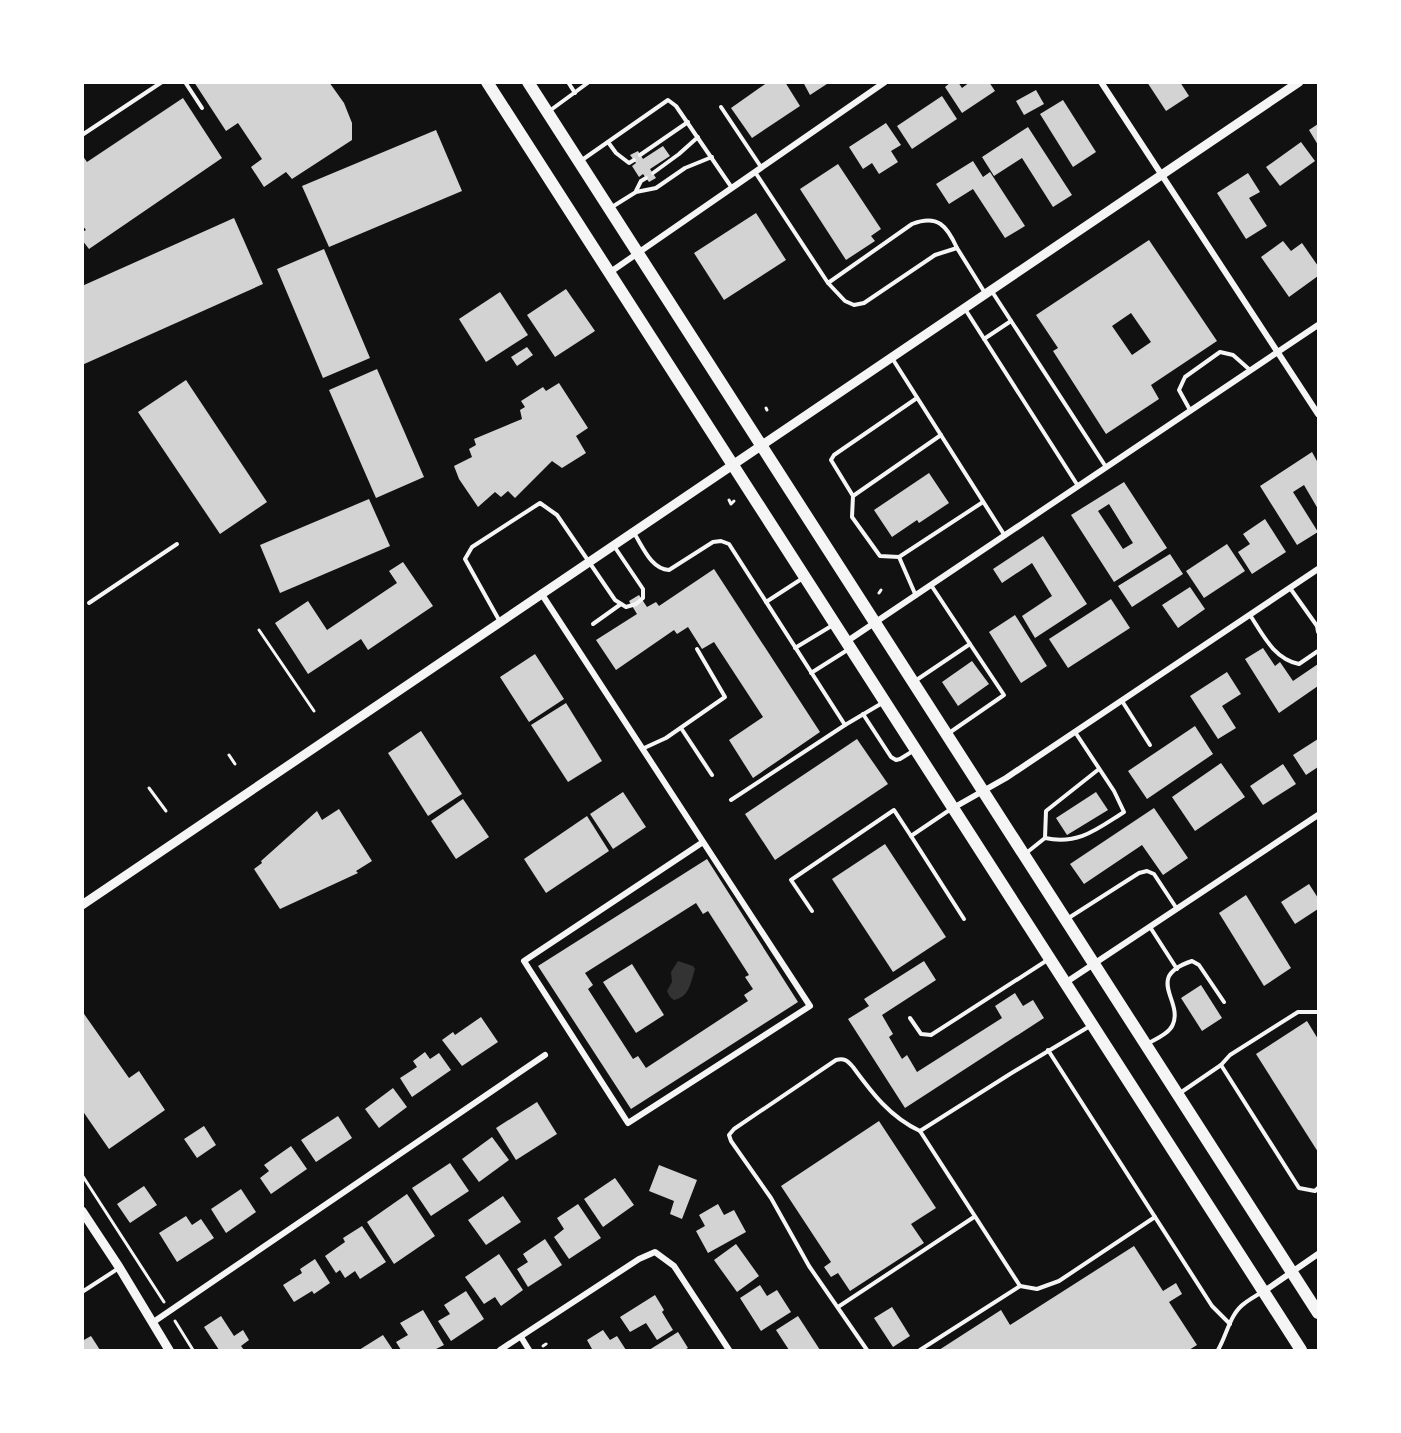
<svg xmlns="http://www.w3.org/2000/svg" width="1401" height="1433" font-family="'Titillium Web',sans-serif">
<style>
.water{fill:#333}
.building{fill:#d3d3d3;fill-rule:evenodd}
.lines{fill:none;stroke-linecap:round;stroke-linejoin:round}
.path{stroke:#f5f5f5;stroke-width:3}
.service{stroke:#f5f5f5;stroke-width:4}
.minor{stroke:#f5f5f5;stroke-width:6}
.tertiary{stroke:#f5f5f5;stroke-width:9}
.primary{stroke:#f5f5f5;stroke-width:12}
</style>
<rect width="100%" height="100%" fill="#111"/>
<!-- water -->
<path class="water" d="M678,961L693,966L695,969C691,981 690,997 674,1000L670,997L667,991L672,982L671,972Z"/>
<!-- building -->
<g class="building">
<path d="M194,82H329L344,103L352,123V140L292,179L286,172L264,187L251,167L262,159L238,123L226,131Z"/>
<path d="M768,82H785L800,106L752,138L731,108Z"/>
<path d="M803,82H830L810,95Z"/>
<path d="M951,82H958L962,88L970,82H989L995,91L962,113L945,87Z"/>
<path d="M1147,82H1180L1189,96L1166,111Z"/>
<path d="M1036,90L1044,104L1024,115L1016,101Z"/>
<path d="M942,96L957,119L912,149L897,126Z"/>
<path d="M183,98L222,158L89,249L82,240V232L86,230L82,225V155L87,162Z"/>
<path d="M1063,100L1096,152L1073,167L1040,114Z"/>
<path d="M886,123L901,145L891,151L898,162L879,174L872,163L863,169L849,147Z"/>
<path d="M1318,124V145L1309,130Z"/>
<path d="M1028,127L1072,195L1053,207L1022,158L994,176L982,157Z"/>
<path d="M436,130L462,191L329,247L302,186Z"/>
<path d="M1301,142L1315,161L1280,186L1266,167Z"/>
<path d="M663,146L670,156L650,169L656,178L649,182L643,174L639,177L632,166L636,163L630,155L638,151L643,159Z"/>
<path d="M973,161L983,177L990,172L1025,226L1005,238L973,189L949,204L936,184Z"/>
<path d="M838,164L881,229L871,236L875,241L846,260L800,189Z"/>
<path d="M1248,173L1260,192L1249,198L1267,226L1246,239L1217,193Z"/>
<path d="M756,213L786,260L724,300L694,253Z"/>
<path d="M234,218L263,284L82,365V286Z"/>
<path d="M1149,240L1217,341L1151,385L1159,399L1106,434L1053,351L1058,348L1036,315ZM1131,313L1151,342L1132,355L1112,326Z"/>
<path d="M1283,241L1291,251L1302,243L1318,266V276L1289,297L1261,257Z"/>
<path d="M324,249L370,358L323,378L277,269Z"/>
<path d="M566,289L595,331L555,357L527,315Z"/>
<path d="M500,292L528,335L486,362L459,319Z"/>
<path d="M527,347L533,355L517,366L511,357Z"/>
<path d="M377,369L424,477L376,498L329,390Z"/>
<path d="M186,380L267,502L220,534L138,412Z"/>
<path d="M559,383L588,428L576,436L586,453L562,468L552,461L515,498L508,491L501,497L495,492L478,507L459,479L454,466L472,457L469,449L476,445L474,439L522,419L520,410L525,407L521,401L543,387L546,391Z"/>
<path d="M1312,452L1318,463V509L1304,485L1293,492L1318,532L1297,545L1260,486Z"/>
<path d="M929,473L949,503L919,523L917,520L892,537L874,510Z"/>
<path d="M1124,482L1167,548L1114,582L1071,515ZM1109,504L1133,543L1123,549L1098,511Z"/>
<path d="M369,499L390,546L280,593L260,545Z"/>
<path d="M1265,519L1286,552L1252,574L1238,552L1250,544L1243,534Z"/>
<path d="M1043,536L1087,604L1035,638L1022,616L1052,596L1032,563L1002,583L993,569Z"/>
<path d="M1227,544L1245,571L1204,598L1186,571Z"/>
<path d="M1170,554L1183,574L1132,607L1118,586Z"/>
<path d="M403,562L433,606L368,650L361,639L308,674L275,623L308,601L327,630L397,583L389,571Z"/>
<path d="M714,569L820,732L753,778L729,740L763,717L714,642L702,649L688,627L677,634L674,630L616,670L596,640L637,614L629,601L639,595L647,607L656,602L659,606Z"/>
<path d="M1190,587L1205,609L1178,628L1162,605Z"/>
<path d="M1111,599L1130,628L1068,668L1049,639Z"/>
<path d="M1015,615L1047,666L1021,683L989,632Z"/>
<path d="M1263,648L1275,666L1280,662L1293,681L1318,664V686L1279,713L1245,659Z"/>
<path d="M535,654L564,699L529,722L500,677Z"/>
<path d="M972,661L989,684L958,706L942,682Z"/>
<path d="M1227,672L1241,694L1222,706L1236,728L1218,739L1190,696Z"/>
<path d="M566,703L602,761L568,782L531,725Z"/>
<path d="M1195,726L1213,754L1147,799L1128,771Z"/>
<path d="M421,731L462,794L428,816L388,753Z"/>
<path d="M857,739L888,784L775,860L745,814Z"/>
<path d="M1318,739V767L1306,775L1293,755Z"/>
<path d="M1221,763L1245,797L1195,831L1172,797Z"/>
<path d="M1283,764L1296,784L1263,805L1250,786Z"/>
<path d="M623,792L646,827L613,849L590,814Z"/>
<path d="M1096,792L1108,810L1067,835L1056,818Z"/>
<path d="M463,799L489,837L456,859L431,821Z"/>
<path d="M1154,808L1188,858L1163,875L1142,845L1084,884L1070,864Z"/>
<path d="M339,809L372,861L356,871L358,873L280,909L254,869L262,863L261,861L317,811L322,820Z"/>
<path d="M587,816L609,851L546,893L524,859Z"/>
<path d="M885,844L946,937L893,972L832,879Z"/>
<path d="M707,859L798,1002L631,1109L538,966ZM696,903L703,914L708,911L749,975L745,977L753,989L744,995L748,1001L646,1068L638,1056L633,1059L588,989L593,985L585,973Z"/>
<path d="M1309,884L1318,898V909L1295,924L1281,902Z"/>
<path d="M1246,895L1291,968L1264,986L1219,913Z"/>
<path d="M924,961L936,980L882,1015L893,1034L889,1037L902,1059L907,1055L917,1072L1002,1018L995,1006L1015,993L1023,1006L1033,1000L1044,1018L905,1108L848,1019L869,1006L864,999Z"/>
<path d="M632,964L664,1015L636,1033L603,982Z"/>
<path d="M1201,985L1222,1018L1202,1031L1181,998Z"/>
<path d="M82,1011L129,1078L139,1071L165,1110L109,1149L82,1110Z"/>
<path d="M481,1017L498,1042L462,1066L442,1040L453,1032L455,1035Z"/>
<path d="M1307,1021L1318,1039V1152L1256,1054Z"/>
<path d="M425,1052L430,1059L439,1053L451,1070L412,1097L400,1078L417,1067L413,1061Z"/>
<path d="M393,1088L407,1107L379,1128L365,1109Z"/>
<path d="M537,1102L557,1134L516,1160L496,1128Z"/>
<path d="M338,1116L352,1138L316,1162L301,1140Z"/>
<path d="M879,1121L936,1208L911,1224L924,1243L850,1291L838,1273L831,1277L824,1267L831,1262L781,1186Z"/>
<path d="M204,1126L216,1145L197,1158L184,1139Z"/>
<path d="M492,1137L509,1160L479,1182L462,1159Z"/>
<path d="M291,1146L307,1169L271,1194L260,1178L269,1171L264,1165Z"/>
<path d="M450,1163L469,1191L431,1216L412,1188Z"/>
<path d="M659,1165L697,1180L682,1219L670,1214L674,1201L649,1191Z"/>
<path d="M615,1178L634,1205L603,1227L584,1199Z"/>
<path d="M144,1186L157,1205L130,1223L117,1204Z"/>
<path d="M241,1189L256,1212L226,1233L211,1209Z"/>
<path d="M407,1194L435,1236L394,1264L367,1222Z"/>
<path d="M503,1196L521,1222L486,1245L468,1220Z"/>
<path d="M578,1204L601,1238L569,1259L554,1237L564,1229L557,1218Z"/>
<path d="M718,1204L724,1215L734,1210L746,1232L708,1253L696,1231L705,1226L699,1215Z"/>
<path d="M186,1216L192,1225L201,1219L214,1238L177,1262L159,1233Z"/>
<path d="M362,1226L386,1262L360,1279L355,1271L345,1278L340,1270L336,1273L325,1256L345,1242L343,1238Z"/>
<path d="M545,1239L562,1265L528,1287L517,1269L528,1262L523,1254Z"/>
<path d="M736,1244L759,1276L737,1292L714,1260Z"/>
<path d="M1134,1246L1163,1291L1176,1283L1182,1294L1169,1302L1197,1345L1189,1350H939L1001,1310L1010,1325Z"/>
<path d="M499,1254L523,1290L501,1306L495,1297L484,1304L465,1277Z"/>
<path d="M315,1259L330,1283L314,1294L312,1291L294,1302L283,1285L302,1273L300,1269Z"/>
<path d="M760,1285L767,1296L777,1290L791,1312L761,1331L740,1298Z"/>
<path d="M466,1291L484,1319L451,1341L438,1321L450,1314L444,1305Z"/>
<path d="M655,1295L664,1310L662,1312L673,1330L657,1340L646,1323L630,1332L620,1317Z"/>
<path d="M892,1307L910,1336L893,1347L874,1318Z"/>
<path d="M423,1310L444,1345L434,1350H401L396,1342L408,1335L400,1323Z"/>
<path d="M221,1316L234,1336L243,1330L249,1340L241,1346L244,1350H219L204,1327Z"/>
<path d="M798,1316L820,1350H789L776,1330Z"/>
<path d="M603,1330L610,1340L617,1336L626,1350H590L592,1349L587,1340Z"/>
<path d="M678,1332L688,1348L684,1350H649Z"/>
<path d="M383,1335L393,1350H359Z"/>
<path d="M91,1336L100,1350H82V1341Z"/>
</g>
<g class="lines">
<!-- path -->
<g class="path">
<path d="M766,408L767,410"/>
<path d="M729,500L731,504L734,501"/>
<path d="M879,593L881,590"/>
<path d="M259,630L314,711"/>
<path d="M229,755L235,764"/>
<path d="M149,788L166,811"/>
<path d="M82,1175L164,1302"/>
<path d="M175,1321L193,1350"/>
<path d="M543,1346L546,1344"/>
</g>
<!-- service -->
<g class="service">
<path d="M185,82L202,108"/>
<path d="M568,82L575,93"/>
<path d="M721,107L761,167"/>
<path d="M548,112L589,82"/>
<path d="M82,135L162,82"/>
<path d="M608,142L616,153L629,163L634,160"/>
<path d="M640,155L688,122"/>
<path d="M582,160L668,100L676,106L732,188"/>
<path d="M755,172L828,283L845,301L854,305L864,303L935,255L957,248C947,226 938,214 912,224L828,283"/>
<path d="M653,173L679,154L698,137"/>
<path d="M636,191L641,181L646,178"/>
<path d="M612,207L636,192L656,188L685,168L712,157"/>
<path d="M957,248L985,293"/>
<path d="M991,290L1106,467"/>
<path d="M965,309L1078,486"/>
<path d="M984,339L1011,321"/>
<path d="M892,358L1005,536"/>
<path d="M917,398L834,455L831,460L853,496L852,517L880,556L899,557L983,502"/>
<path d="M1190,410L1179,390L1185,377L1220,352L1233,355L1250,370"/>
<path d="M853,496L941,435"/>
<path d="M634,533C643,547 651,569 669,570L713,542L721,541L729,544L845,725L884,702"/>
<path d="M899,557L916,596"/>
<path d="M1290,588L1317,626L1318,632"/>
<path d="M766,602L803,578"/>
<path d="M89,603L177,544"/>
<path d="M1250,615C1263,635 1274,659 1299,664L1318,651"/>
<path d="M499,620L465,559L472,547L540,503L557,515L615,600L626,607L636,604L643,598V589L614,546"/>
<path d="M593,624L621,604"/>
<path d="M795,648L833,625"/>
<path d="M811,673L849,649"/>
<path d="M915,681L970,644L931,585"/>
<path d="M1122,701L1150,745"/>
<path d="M863,714L891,757L896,760L900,759L913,751"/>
<path d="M681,728L712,775"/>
<path d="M949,733L1004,695L970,644"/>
<path d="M642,749L666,738L725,697L697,649"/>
<path d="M731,800L845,725"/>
<path d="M911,836L964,919"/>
<path d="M1045,838L1046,811L1099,769"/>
<path d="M1025,854L1045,838C1079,845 1097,829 1124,812L1114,791L1075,732"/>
<path d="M812,911L791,880L894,810L911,836L951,809"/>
<path d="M1067,919L1139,873L1147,871L1154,874L1177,909"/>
<path d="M1150,927L1177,969"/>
<path d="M910,1018L921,1034L931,1035L1049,959"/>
<path d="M1147,1044C1156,1039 1170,1033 1173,1024C1183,1000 1144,977 1192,961L1199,965L1224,1002"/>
<path d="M1048,1050L1212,1306L1230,1324"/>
<path d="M1221,1065L1230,1055L1298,1012H1318"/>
<path d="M1180,1093L1221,1065L1299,1188L1315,1191L1318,1188"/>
<path d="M1020,1286L1037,1289L1059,1281L1155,1217"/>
<path d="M82,1292L119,1268"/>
<path d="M838,1307L974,1217"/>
<path d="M867,1350L809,1266L771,1198L731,1141L729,1135L734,1129L836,1060C844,1058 847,1060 853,1067C872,1093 890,1117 920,1131"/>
<path d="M920,1350L1020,1286L920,1131L1010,1074L1090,1026"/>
<path d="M1218,1350C1227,1335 1230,1313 1245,1303C1250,1299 1256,1296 1262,1292"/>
</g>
<!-- minor -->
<g class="minor">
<path d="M1101,82L1318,414"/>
<path d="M609,273L885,82"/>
<path d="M541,593L810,1006L628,1123L524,961L703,842"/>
<path d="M846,642L1318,325"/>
<path d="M953,808L1006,778L1318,569"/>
<path d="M1065,983L1318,815"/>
<path d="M1263,1292L1318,1254"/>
<path d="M152,1323L545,1055"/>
<path d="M521,1337L529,1350"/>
<path d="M500,1350L639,1259L655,1252L674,1266L729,1350"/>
</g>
<!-- tertiary -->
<g class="tertiary">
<path d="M82,905C487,630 893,356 1299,82"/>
<path d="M82,1211L119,1267L169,1350"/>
</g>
<!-- primary -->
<g class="primary">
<path d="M487,82L1301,1350"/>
<path d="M528,82L1318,1313"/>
</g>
</g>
<!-- border -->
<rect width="1401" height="1433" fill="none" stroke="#ffffff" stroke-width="168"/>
</svg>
